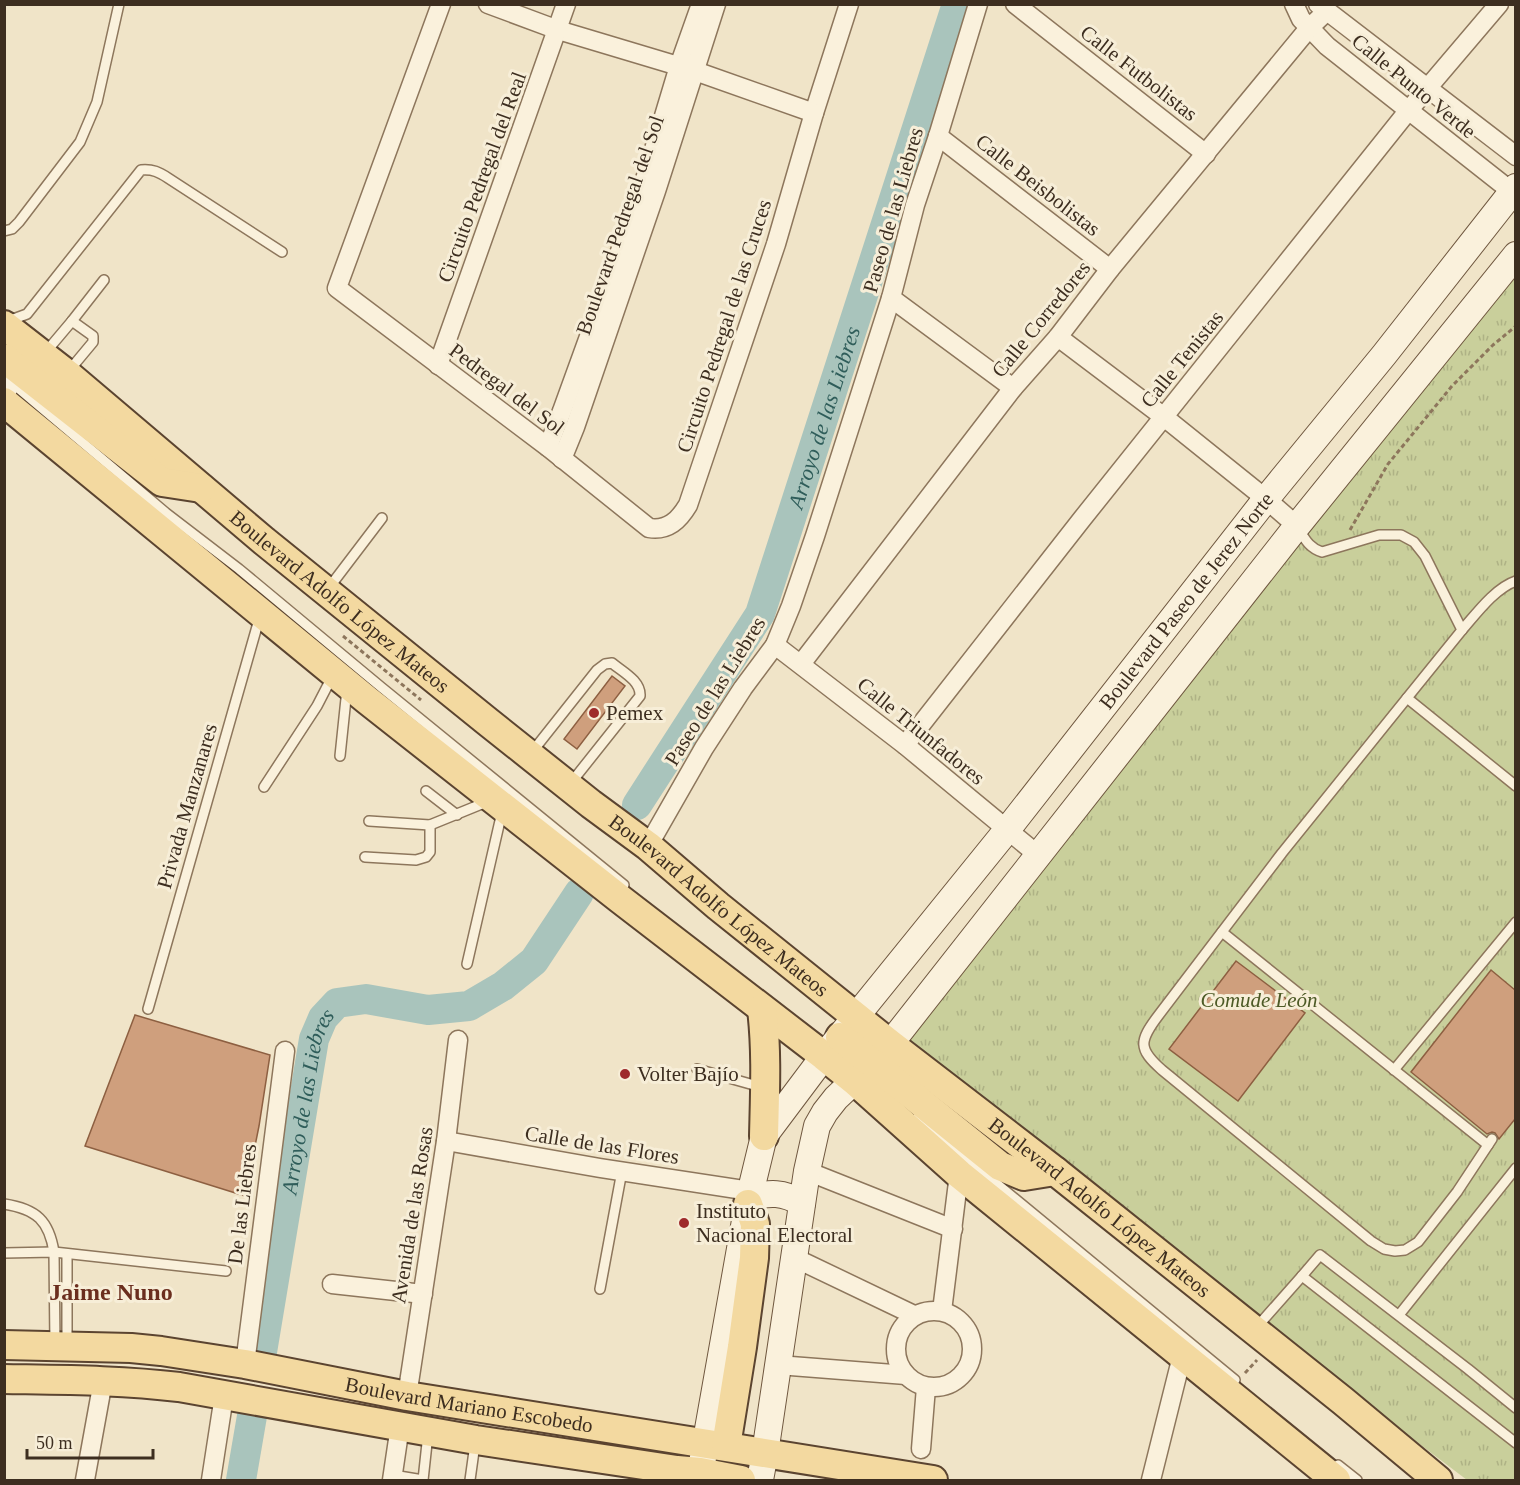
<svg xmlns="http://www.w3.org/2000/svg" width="1520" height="1485" font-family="Georgia,serif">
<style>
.park{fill:url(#park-tufts)}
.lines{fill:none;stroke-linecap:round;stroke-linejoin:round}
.river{stroke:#a9c4bc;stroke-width:30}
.building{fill:#cf9f7d;stroke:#8d5f41;stroke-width:1.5}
.service-casing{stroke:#8d765c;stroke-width:12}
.minor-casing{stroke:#8d765c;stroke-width:21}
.tertiary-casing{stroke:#8d765c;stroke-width:26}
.secondary-casing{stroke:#6f573f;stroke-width:28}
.primary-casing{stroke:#5b4430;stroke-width:32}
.path{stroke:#8d765c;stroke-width:3;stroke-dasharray:4.5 3;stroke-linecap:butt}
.service{stroke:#faf1dc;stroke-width:9}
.minor{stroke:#faf1dc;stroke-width:18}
.tertiary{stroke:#faf1dc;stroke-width:22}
.secondary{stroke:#faf1dc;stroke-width:26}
.primary{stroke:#f3d9a0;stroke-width:28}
.poi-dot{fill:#9e2a2b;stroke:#f7eed8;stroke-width:2}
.labels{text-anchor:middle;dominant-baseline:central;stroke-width:6;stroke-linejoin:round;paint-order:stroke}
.street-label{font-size:21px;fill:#3d2e20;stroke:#f7eed8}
.poi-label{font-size:21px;fill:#3d2e20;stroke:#f7eed8;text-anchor:start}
.park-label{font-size:21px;font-style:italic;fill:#4d5a26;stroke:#f7eed8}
.water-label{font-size:22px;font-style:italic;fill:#2f5d5a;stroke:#f7eed8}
.quarter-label{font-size:24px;font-weight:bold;fill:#6b2e1e;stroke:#f7eed8}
</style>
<defs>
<pattern id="park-tufts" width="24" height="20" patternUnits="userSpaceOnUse" patternTransform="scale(1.5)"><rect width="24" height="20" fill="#c9cf9b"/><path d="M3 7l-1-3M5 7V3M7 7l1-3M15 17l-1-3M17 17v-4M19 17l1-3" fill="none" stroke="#aeb285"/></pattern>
</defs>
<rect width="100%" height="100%" fill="#f0e4c8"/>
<!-- park -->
<path class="park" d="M1515,267V1480H1467L894,1046Z"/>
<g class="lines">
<!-- river -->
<g class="river">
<path id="s1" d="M637,805L760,614L957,4"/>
<path id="s2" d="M262,1352L314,1039L323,1018L337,1003L366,999L428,1010L469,1006L503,986L534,961L579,893"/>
<path d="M241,1480L252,1416"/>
</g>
</g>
<!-- building -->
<g class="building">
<path d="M612,676L625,686L577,749L564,739Z"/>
<path d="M1236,961L1305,1013L1238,1101L1169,1049Z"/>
<path d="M1491,970L1515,990V1119L1499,1139L1495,1133L1492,1132L1487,1134L1411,1072Z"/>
<path d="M135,1015L270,1055L259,1126L245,1196L85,1146Z"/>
</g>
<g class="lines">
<defs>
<g id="service">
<path d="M4,231L12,229L19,222L80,142L97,102L119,4"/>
<path d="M8,321L27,314L141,170C153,169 159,172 168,178L282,252"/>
<path d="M72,321L104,280"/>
<path d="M45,353L72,321L93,336V342L68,372"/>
<path d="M11,382L166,513L239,569L381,687L624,885"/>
<path d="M1298,528C1305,539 1309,548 1322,552L1379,535H1401L1414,542L1425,556L1462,630L1407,698L1516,786"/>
<path d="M328,589L382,518"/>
<path d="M1462,630C1476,614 1495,588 1516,581"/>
<path d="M1407,698L1282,853L1158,1016C1139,1041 1138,1049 1162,1070L1371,1241L1384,1249L1395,1251L1405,1250L1418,1242L1457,1192L1492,1139"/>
<path d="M532,752L597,670L605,664L612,663C623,672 641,681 640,696L570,784"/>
<path d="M340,756L347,689"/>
<path d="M264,787L317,706L332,677"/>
<path d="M426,791L457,815"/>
<path d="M369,821L430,825L489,801"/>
<path d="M365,857L416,860L426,857L430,852V825"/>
<path d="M1222,932L1488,1145"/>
<path d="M467,964L502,812"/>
<path d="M148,1009L260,616"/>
<path d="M697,1069L761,1087"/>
<path d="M1394,1070L1516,922"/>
<path d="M917,1118L1235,1380"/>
<path d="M4,1204C37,1209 49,1221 54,1252L55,1344"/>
<path d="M4,1253L54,1252L226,1271"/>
<path d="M600,1289L622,1171"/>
<path d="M1399,1315L1516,1168"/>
<path d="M1256,1328L1302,1276"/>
<path d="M67,1344V1254"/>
<path d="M1516,1408L1468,1369L1320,1255L1302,1276L1516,1443"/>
<path d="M1338,1465L1357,1480"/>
<path d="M393,1475L423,1480"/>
<path d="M423,1480L428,1434"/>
<path d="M470,1480L475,1444"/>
</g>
<g id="minor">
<path d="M441,4L337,288L548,447L649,528C668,531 679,520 688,505L776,244L814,113L849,4"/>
<path d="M488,4L558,30L695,71L814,113"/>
<path d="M1015,4L1206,154"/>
<path d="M1294,4L1301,19L1327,46L1516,195"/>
<path d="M1318,4L1516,156"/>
<path d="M938,136L1110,269"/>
<path d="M891,298L1013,388"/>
<path d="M1058,337L1164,417L1266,499L1297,526"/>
<path d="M438,365L566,4"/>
<path d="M548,447L562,411L640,196L679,66L701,4"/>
<path d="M562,459L575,427L656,191L716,4"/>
<path d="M775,645L905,745L1038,855"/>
<path d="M801,664L1013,388L1058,337L1110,269L1309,28L1327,11"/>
<path d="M905,745L1082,519L1408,111L1499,4"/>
<path d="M648,846L704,748L743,688L775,645L791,606L815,536L891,298L915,205L938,136L978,4"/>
<path d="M446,1141L600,1168L750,1191"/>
<path d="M807,1171L953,1229"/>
<path d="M795,1258L914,1315"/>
<path d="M332,1284L423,1294"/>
<circle cx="934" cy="1349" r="38"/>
<path d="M942,1311L959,1174"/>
<path d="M245,1364L285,1051"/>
<path d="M778,1365L906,1375"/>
<path d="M407,1396L446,1141L458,1040"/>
<path d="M921,1449L926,1387"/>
<path d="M85,1480L103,1381"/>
<path d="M211,1480L224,1396"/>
<path d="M392,1480L400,1426"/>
<path d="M1151,1480L1182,1356"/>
</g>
<path id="tertiary" d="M4,393L23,353"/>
<g id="secondary">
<path d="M749,1198C770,1192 783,1192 802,1203"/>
<path id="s3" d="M699,1480L749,1198L764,1136L824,1056L1007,830L1266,499L1384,355L1516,187"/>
<path d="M760,1480L765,1453L807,1171L817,1126L825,1112L836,1098L872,1064L890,1044L1297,526L1516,255"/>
</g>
<g id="primary">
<path id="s4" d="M4,325L67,374L264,541L488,722L591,804L648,846L718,906L890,1044L1055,1171L1343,1401L1438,1480"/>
<path d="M4,358L162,482L201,488"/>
<path d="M4,402L367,700L620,899L824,1056L855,1081L959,1174L1336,1480"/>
<path d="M762,1009C767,1051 765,1093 764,1136"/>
<path d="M840,1037L1000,1166L1024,1176L1055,1171"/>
<path id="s5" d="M4,1345L131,1348L161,1351L245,1364L407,1396L933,1480"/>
<path d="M4,1379C63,1380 121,1380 179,1387L476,1440L677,1470L700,1472L741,1480"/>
<path d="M726,1446L742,1347L754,1258L755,1224L748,1204"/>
</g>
</defs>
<!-- service casing -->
<use href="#service" class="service-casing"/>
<!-- minor casing -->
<use href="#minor" class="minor-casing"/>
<!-- tertiary casing -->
<use href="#tertiary" class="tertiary-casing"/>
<!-- secondary casing -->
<use href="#secondary" class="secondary-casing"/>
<!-- primary casing -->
<use href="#primary" class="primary-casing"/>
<!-- path -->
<g class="path">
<path d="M1350,530L1388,464L1452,386L1493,345L1516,326"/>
<path d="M343,636L421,700"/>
<path d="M1245,1373L1257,1360"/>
</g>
<!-- service -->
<use href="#service" class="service"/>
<!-- minor -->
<use href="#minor" class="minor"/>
<!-- tertiary -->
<use href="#tertiary" class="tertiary"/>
<!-- secondary -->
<use href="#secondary" class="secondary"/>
<!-- primary -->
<use href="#primary" class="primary"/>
</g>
<!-- markers -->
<g class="poi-dot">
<circle cx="594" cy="713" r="6"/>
<circle cx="625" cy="1074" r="6"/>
<circle cx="684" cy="1223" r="6"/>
</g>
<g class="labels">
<!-- street labels -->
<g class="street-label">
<text transform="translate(1139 73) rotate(38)">Calle Futbolistas</text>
<text transform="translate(1414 86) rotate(39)">Calle Punto Verde</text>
<text transform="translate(482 177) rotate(-70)">Circuito Pedregal del Real</text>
<text transform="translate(1038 185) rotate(38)">Calle Beisbolistas</text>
<text transform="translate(893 210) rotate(-74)">Paseo de las Liebres</text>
<text transform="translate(620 225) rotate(-71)">Boulevard Pedregal del Sol</text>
<text transform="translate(1041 319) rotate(-51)">Calle Corredores</text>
<text transform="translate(724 326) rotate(-72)">Circuito Pedregal de las Cruces</text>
<text transform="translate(1182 359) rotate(-51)">Calle Tenistas</text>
<text transform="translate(507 389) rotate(37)">Pedregal del Sol</text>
<text stroke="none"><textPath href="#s3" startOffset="1032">Boulevard Paseo de Jerez Norte</textPath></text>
<text stroke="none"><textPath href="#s4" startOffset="435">Boulevard Adolfo López Mateos</textPath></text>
<text transform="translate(715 691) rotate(-58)">Paseo de las Liebres</text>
<text transform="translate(921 731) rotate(39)">Calle Triunfadores</text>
<text transform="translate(187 806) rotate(-74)">Privada Manzanares</text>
<text stroke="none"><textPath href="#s4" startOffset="921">Boulevard Adolfo López Mateos</textPath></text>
<text transform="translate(602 1145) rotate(9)">Calle de las Flores</text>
<text transform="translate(242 1204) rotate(-83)">De las Liebres</text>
<text stroke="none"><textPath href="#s4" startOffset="1407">Boulevard Adolfo López Mateos</textPath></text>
<text transform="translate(412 1215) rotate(-81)">Avenida de las Rosas</text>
<text stroke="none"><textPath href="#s5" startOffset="470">Boulevard Mariano Escobedo</textPath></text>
</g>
<!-- poi labels -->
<g class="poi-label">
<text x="606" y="713">Pemex</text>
<text x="637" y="1074">Volter Bajío</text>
<text x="696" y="1211">Instituto<tspan x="696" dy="24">Nacional Electoral</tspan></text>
</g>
<!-- park labels -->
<g class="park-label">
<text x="1259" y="1000">Comude León</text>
</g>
<!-- water labels -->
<g class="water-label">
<text stroke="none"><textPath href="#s1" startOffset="434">Arroyo de las Liebres</textPath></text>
<text stroke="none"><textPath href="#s2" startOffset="255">Arroyo de las Liebres</textPath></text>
</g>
<!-- quarter labels -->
<g class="quarter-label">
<text x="111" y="1292">Jaime Nuno</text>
</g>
</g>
<!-- border -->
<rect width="1520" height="1485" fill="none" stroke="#3d2e20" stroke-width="12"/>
<!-- scale -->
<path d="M27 1449v9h126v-9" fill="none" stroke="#3d2e20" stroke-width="3"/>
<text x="36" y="1449" font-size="18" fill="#3d2e20" stroke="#f7eed8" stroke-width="4.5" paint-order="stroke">50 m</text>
</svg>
